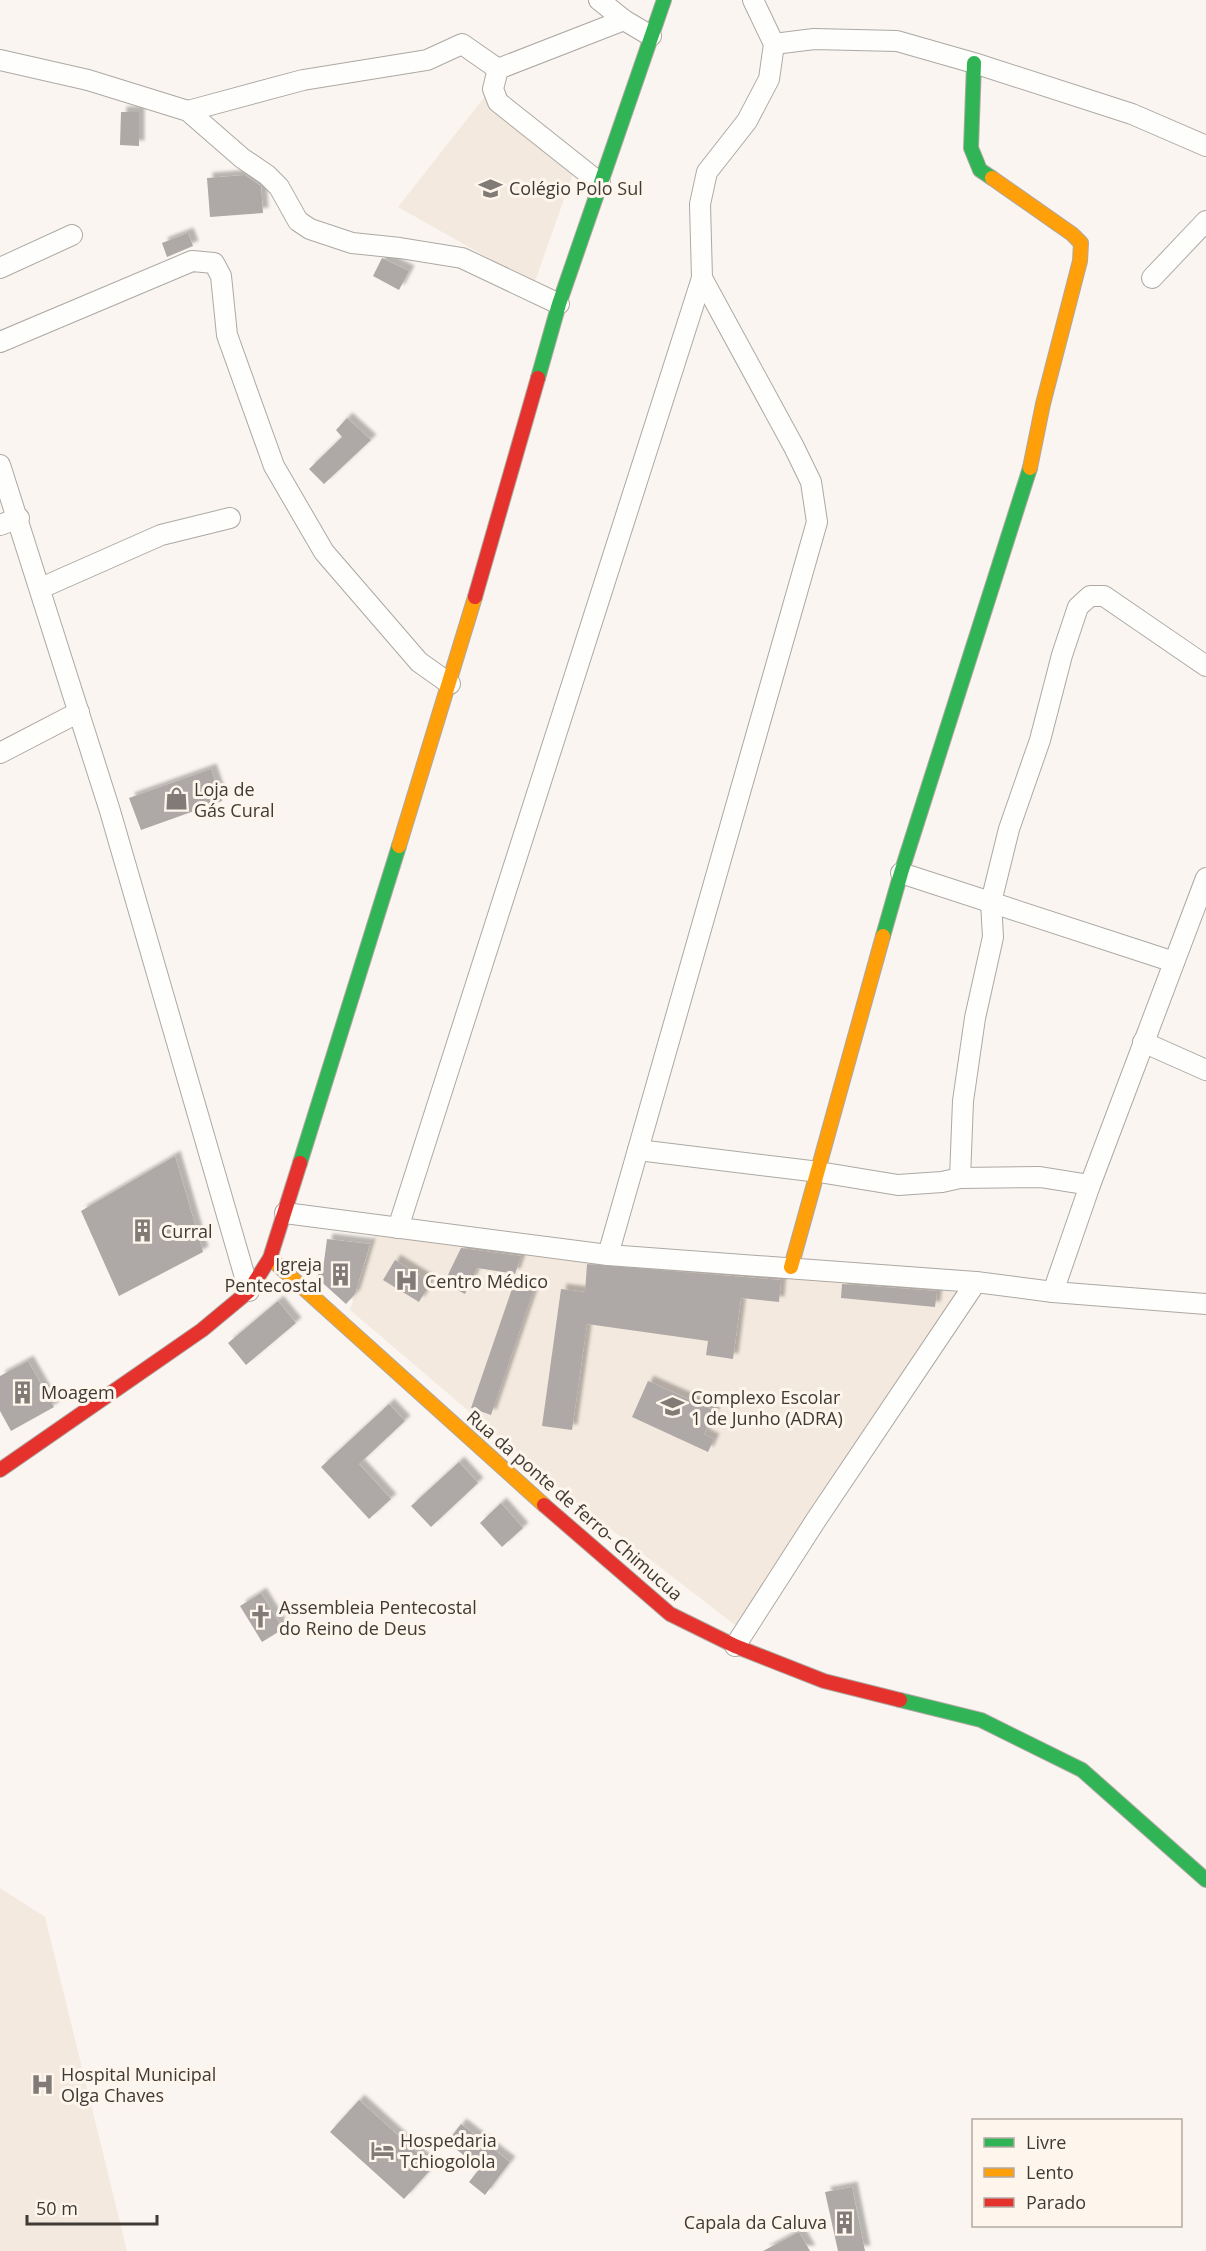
<svg xmlns="http://www.w3.org/2000/svg" width="1206" height="2251" font-family="'Open Sans',sans-serif">
<style>
.built{fill:#f4e9de}
.building{fill:#aea9a6;filter:url(#shadow)}
.lines{fill:none;stroke-linecap:round;stroke-linejoin:round}
.street-casing{stroke:#ada8a3;stroke-width:22}
.fast-casing{stroke:#ada8a3;stroke-width:16}
.slow-casing{stroke:#ada8a3;stroke-width:16}
.jam-casing{stroke:#ada8a3;stroke-width:16}
.street{stroke:#fefefd;stroke-width:20}
.fast{stroke:#30b455;stroke-width:14}
.slow{stroke:#ff9f0a;stroke-width:14}
.jam{stroke:#e5322d;stroke-width:14}
.labels{text-anchor:middle;dominant-baseline:central;stroke-width:6;stroke-linejoin:round;paint-order:stroke}
.poi-label{font-size:18px;fill:#3f3a34;stroke:#fef5ec;text-anchor:start}
.street-label{font-size:18px;fill:#3f3a34;stroke:#fef5ec}
</style>
<defs>
<filter id="shadow"><feDropShadow dx="5.5" dy="-5.5" stdDeviation="1.5" flood-color="#0004"/></filter>
</defs>
<rect width="100%" height="100%" fill="#faf5f0"/>
<!-- built -->
<g class="built">
<path d="M486,95L575,168L534,284L398,207Z"/>
<path d="M375,1233L588,1259L960,1292L735,1625L578,1504L350,1310Z"/>
<path d="M0,1888L45,1917L127,2251H0Z"/>
</g>
<!-- building -->
<g class="building">
<path d="M121,112H139V146L120,145Z"/>
<path d="M245,175L261,186L263,213L210,217L207,178Z"/>
<path d="M188,233L193,246L167,257L162,243Z"/>
<path d="M382,258L409,271L399,290L373,276Z"/>
<path d="M347,418L371,440L324,484L309,469L342,437L336,430Z"/>
<path d="M211,769L222,801L141,830L129,798Z"/>
<path d="M175,1156L203,1252L119,1296L81,1211Z"/>
<path d="M327,1239L370,1244L355,1294L346,1304L316,1277L323,1269Z"/>
<path d="M461,1248L521,1256L515,1274L477,1268L465,1294L444,1283Z"/>
<path d="M395,1260L431,1282L419,1302L383,1280Z"/>
<path d="M587,1264L781,1280L779,1302L741,1298L733,1359L706,1355L708,1341L587,1324L572,1430L542,1426L561,1289L585,1292Z"/>
<path d="M514,1283L534,1289L491,1415L471,1408Z"/>
<path d="M842,1284L937,1291L935,1307L841,1298Z"/>
<path d="M278,1301L296,1323L246,1365L228,1343Z"/>
<path d="M28,1361L54,1407L11,1431L0,1411V1376Z"/>
<path d="M648,1381L715,1411L704,1434L714,1439L708,1452L632,1417Z"/>
<path d="M389,1404L405,1421L359,1464L391,1499L369,1519L321,1467Z"/>
<path d="M459,1462L478,1483L431,1527L411,1506Z"/>
<path d="M501,1503L523,1528L502,1547L480,1523Z"/>
<path d="M261,1593L283,1629L262,1642L240,1606Z"/>
<path d="M359,2100L433,2167L404,2199L330,2132Z"/>
<path d="M461,2124L510,2162L485,2195L469,2182L480,2168L447,2142Z"/>
<path d="M852,2187L865,2251H838L825,2192Z"/>
<path d="M799,2232L810,2251H763Z"/>
</g>
<g class="lines">
<defs>
<g id="street">
<path d="M599,0L624,20L651,36"/>
<path d="M774,44L814,39L897,41L974,63L1132,114L1206,146"/>
<path d="M0,60L88,80L188,111L242,158L267,175L279,187L298,221L310,229L352,243L400,248L462,258L559,304"/>
<path d="M498,69L493,89L498,102L600,183"/>
<path d="M498,69L624,20"/>
<path d="M188,111L303,80L427,60L462,44L498,69"/>
<path d="M0,268L72,235"/>
<path d="M1152,278L1206,221"/>
<path d="M0,342L192,261L214,263L221,276L227,335L274,466L324,552L419,662L450,684"/>
<path d="M0,465L110,811L249,1291"/>
<path d="M0,525L19,518"/>
<path d="M41,588L161,535L230,518"/>
<path d="M0,753L79,712"/>
<path d="M901,873L1174,962"/>
<path d="M1143,1042L1206,1070"/>
<path d="M638,1150L819,1172L898,1185L942,1182L960,1178L1040,1177L1090,1185"/>
<path d="M960,1178L963,1101L975,1018L993,937L991,902L1009,829L1040,740L1062,655L1078,607L1090,596H1104L1206,666"/>
<path d="M285,1213L608,1255L976,1282L1053,1292L1206,1304"/>
<path d="M398,1228L702,278L700,204L707,172L747,121L769,79L774,44L753,0"/>
<path d="M608,1255L817,522L811,482L794,447L702,278"/>
<path d="M1053,1292L1090,1185L1206,878"/>
<path d="M735,1646L816,1520L976,1282"/>
</g>
<g id="fast">
<path d="M974,63L971,148L980,170L992,178"/>
<path d="M538,378L559,304L664,0"/>
<path d="M883,936L901,873L1030,468"/>
<path d="M300,1163L399,846"/>
<path d="M900,1700L981,1720L1082,1770L1206,1880"/>
</g>
<g id="slow">
<path d="M992,178L1072,234L1081,243L1080,261L1043,404L1030,468"/>
<path d="M399,846L475,597"/>
<path d="M270,1258L544,1505"/>
<path d="M791,1267L883,936"/>
</g>
<g id="jam">
<path d="M475,597L538,378"/>
<path d="M0,1470L202,1330L249,1291L270,1258L300,1163"/>
<path d="M544,1505L670,1614L735,1646L824,1681L900,1700"/>
</g>
</defs>
<!-- street casing -->
<use href="#street" class="street-casing"/>
<!-- fast casing -->
<use href="#fast" class="fast-casing"/>
<!-- slow casing -->
<use href="#slow" class="slow-casing"/>
<!-- jam casing -->
<use href="#jam" class="jam-casing"/>
<!-- street -->
<use href="#street" class="street"/>
<!-- fast -->
<use href="#fast" class="fast"/>
<!-- slow -->
<use href="#slow" class="slow"/>
<!-- jam -->
<use href="#jam" class="jam"/>
</g>
<!-- icons -->
<defs>
<symbol id="school-bare" viewBox="-9 -9 18 18"><path d="M0-5L7-2L0 1L-7-2ZM-4 1L0 2.5L4 1V4Q0 6-4 4Z" fill="#807b76" stroke="#fef5ec" stroke-width="2.5" paint-order="stroke"/></symbol>
<symbol id="shop-bare" viewBox="-9 -9 18 18"><path d="M-5-2.5h2.3a2.7 3.5 0 0 1 5.4 0H5L5.5 6h-11ZM-1.5-2.5h3a1.5 2.3 0 0 0-3 0Z" fill="#807b76" stroke="#fef5ec" stroke-width="2.5" paint-order="stroke"/></symbol>
<symbol id="building-bare" viewBox="-9 -9 18 18"><path d="M-4-6H4V6H1V3H-1V6H-4ZM-2.5-4.3h1.7v1.8h-1.7ZM.8-4.3h1.7v1.8H.8ZM-2.5-1h1.7V.8h-1.7ZM.8-1h1.7V.8H.8Z" fill="#807b76" stroke="#fef5ec" stroke-width="2.5" paint-order="stroke"/></symbol>
<symbol id="hospital-bare" viewBox="-9 -9 18 18"><path d="M-5-5h3v3.5h4V-5h3V5h-3V1.5h-4V5h-3Z" fill="#807b76" stroke="#fef5ec" stroke-width="2.5" paint-order="stroke"/></symbol>
<symbol id="church-bare" viewBox="-9 -9 18 18"><path d="M-1.2-6h2.4v3.5h3.3v2.4h-3.3V6h-2.4V-.1h-3.3v-2.4h3.3Z" fill="#807b76" stroke="#fef5ec" stroke-width="2.5" paint-order="stroke"/></symbol>
<symbol id="hotel-bare" viewBox="-9 -9 18 18"><path d="M-6-4.5h1.5V1H6V5H4.5V3h-9V5H-6ZM-4 0a1.8 1.8 0 1 1 3.6 0ZM.5 0V-2.5h3Q6-2.5 6 0Z" fill="#807b76" stroke="#fef5ec" stroke-width="2.5" paint-order="stroke"/></symbol>
</defs>
<g fill-rule="evenodd">
<use href="#school-bare" x="474" y="172" width="33" height="33"/>
<use href="#shop-bare" x="160" y="782" width="33" height="33"/>
<use href="#building-bare" x="126" y="1214" width="33" height="33"/>
<use href="#building-bare" x="324" y="1258" width="33" height="33"/>
<use href="#hospital-bare" x="390" y="1264" width="33" height="33"/>
<use href="#building-bare" x="6" y="1376" width="33" height="33"/>
<use href="#school-bare" x="656" y="1390" width="33" height="33"/>
<use href="#church-bare" x="244" y="1600" width="33" height="33"/>
<use href="#hospital-bare" x="26" y="2068" width="33" height="33"/>
<use href="#hotel-bare" x="366" y="2134" width="33" height="33"/>
<use href="#building-bare" x="828" y="2206" width="33" height="33"/>
</g>
<g class="labels">
<!-- poi labels -->
<g class="poi-label">
<text x="509" y="188">Colégio Polo Sul</text>
<text x="194" y="789">Loja de<tspan x="194" dy="21">Gás Cural</tspan></text>
<text x="161" y="1231">Curral</text>
<text x="322" y="1264" text-anchor="end">Igreja<tspan x="322" dy="21">Pentecostal</tspan></text>
<text x="425" y="1281">Centro Médico</text>
<text x="41" y="1392">Moagem</text>
<text x="691" y="1397">Complexo Escolar<tspan x="691" dy="21">1 de Junho (ADRA)</tspan></text>
<text x="279" y="1607">Assembleia Pentecostal<tspan x="279" dy="21">do Reino de Deus</tspan></text>
<text x="61" y="2074">Hospital Municipal<tspan x="61" dy="21">Olga Chaves</tspan></text>
<text x="400" y="2140">Hospedaria<tspan x="400" dy="21">Tchiogolola</tspan></text>
<text x="827" y="2222" text-anchor="end">Capala da Caluva</text>
</g>
<!-- street labels -->
<g class="street-label">
<text transform="translate(575 1505) rotate(41)">Rua da ponte de ferro- Chimucua</text>
</g>
</g>
<!-- legend -->
<rect x="972" y="2119" width="210" height="108" fill="#fef5ec" stroke="#b2aaa2" stroke-width="1.5"/>
<rect x="984" y="2138" width="30" height="9" fill="#30b455" stroke="#b2aaa2" stroke-width="1.5"/>
<text x="1026" y="2149" font-size="18" fill="#3f3a34">Livre</text>
<rect x="984" y="2168" width="30" height="9" fill="#ff9f0a" stroke="#b2aaa2" stroke-width="1.5"/>
<text x="1026" y="2179" font-size="18" fill="#3f3a34">Lento</text>
<rect x="984" y="2198" width="30" height="9" fill="#e5322d" stroke="#b2aaa2" stroke-width="1.5"/>
<text x="1026" y="2209" font-size="18" fill="#3f3a34">Parado</text>
<!-- scale -->
<path d="M27 2215v9h130v-9" fill="none" stroke="#3f3a34" stroke-width="3"/>
<text x="36" y="2215" font-size="18" fill="#3f3a34" stroke="#fef5ec" stroke-width="4.5" paint-order="stroke">50 m</text>
</svg>
